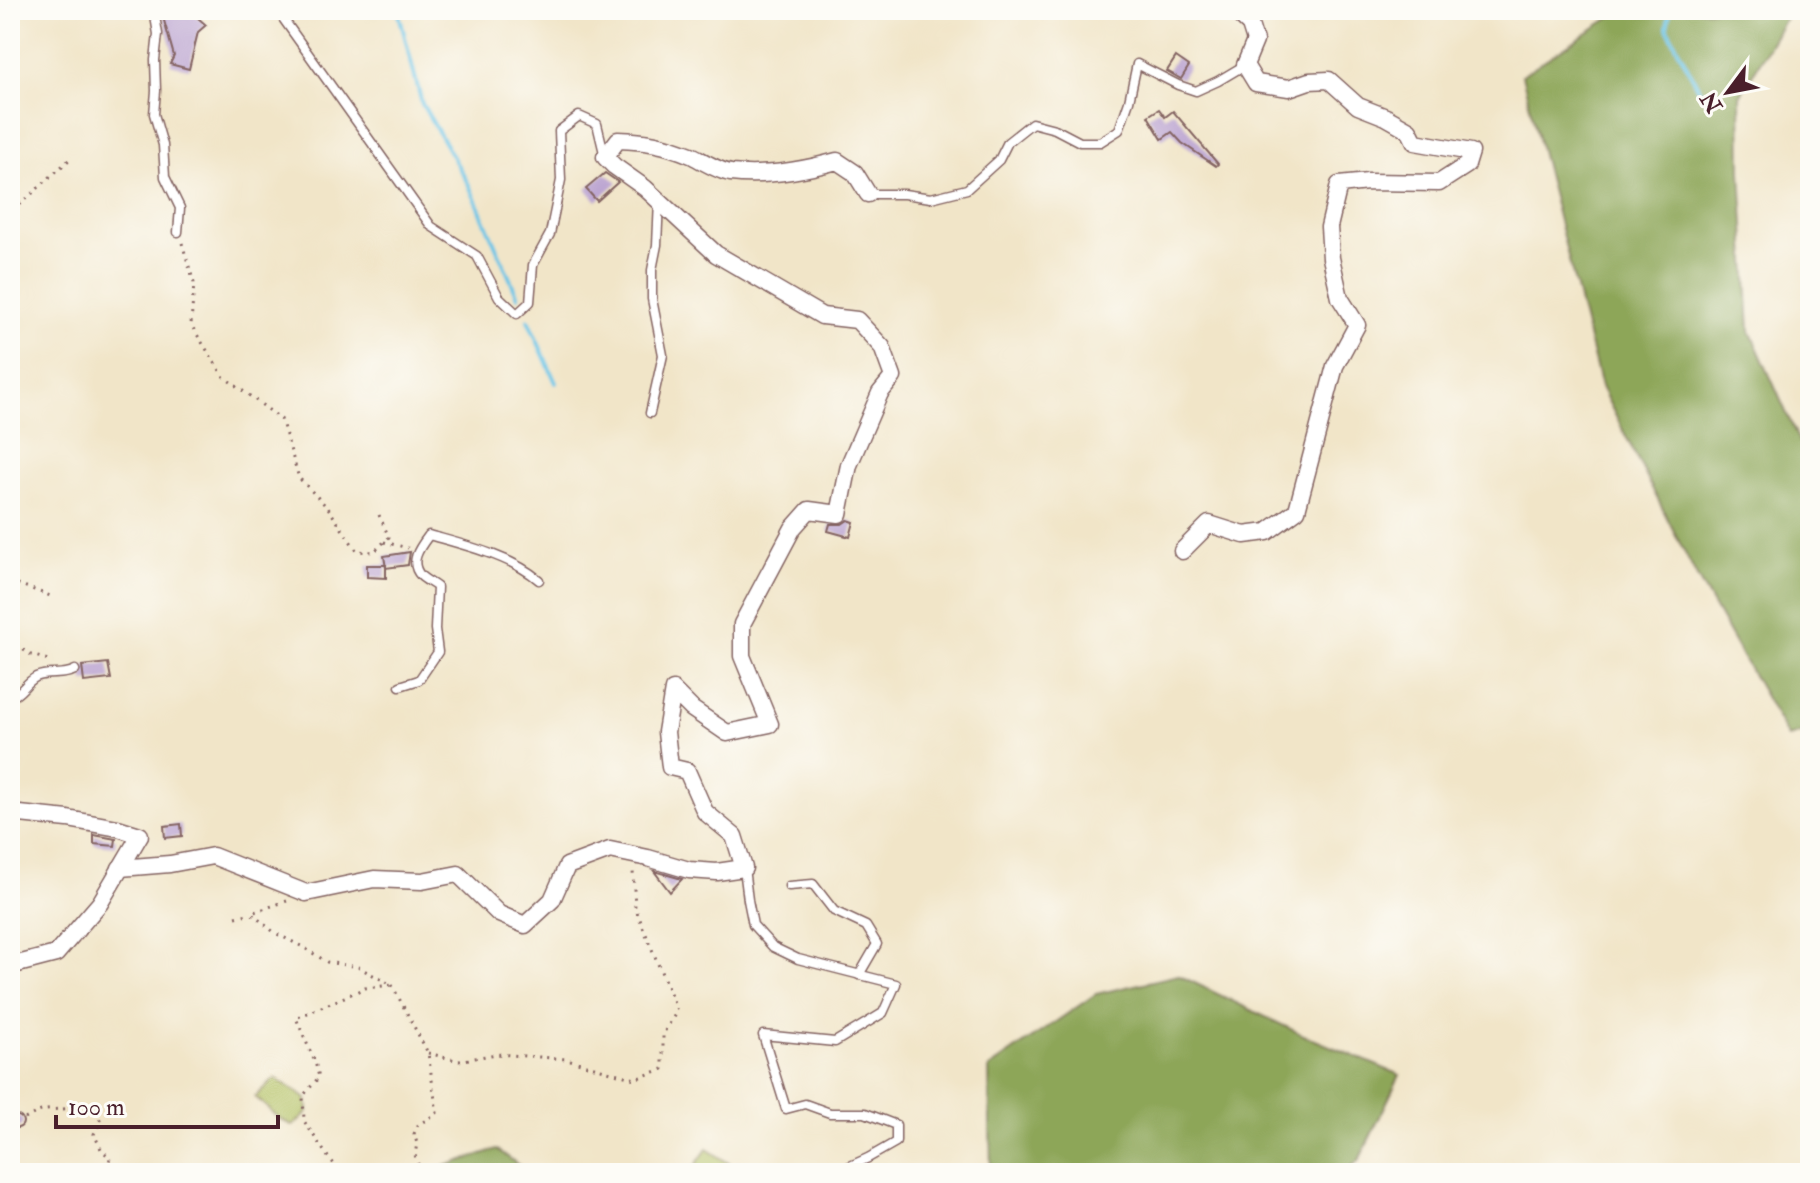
<svg xmlns="http://www.w3.org/2000/svg" width="1820" height="1183" font-family="'IM FELL Double Pica',serif">
<style>
.green{fill:#b2c062;stroke:#7e7046;stroke-width:2}
.forest{fill:#8da658;stroke:#6c6242;stroke-width:2}
.lines{fill:none;stroke-linecap:round;stroke-linejoin:round}
.stream{stroke:#6ac5e7;stroke-width:4}
.building{fill:#bca5d1}
.lane-casing{stroke:#846462;stroke-width:11}
.street-casing{stroke:#846462;stroke-width:19}
.path{stroke:#846462;stroke-width:3;stroke-dasharray:2 6;stroke-linecap:butt}
.lane{stroke:#fff;stroke-width:8}
.street{stroke:#fff;stroke-width:16}
</style>
<rect width="100%" height="100%" fill="#fdfcf7"/>
<filter id="ink" filterUnits="userSpaceOnUse"><feTurbulence type="fractalNoise" baseFrequency=".0125" numOctaves="2"/><feDisplacementMap in="SourceGraphic" scale="16" xChannelSelector="R" yChannelSelector="G"/><feConvolveMatrix kernelMatrix="1 2 1 2 8 2 1 2 1" color-interpolation-filters="sRGB"/></filter>
<filter id="wash" filterUnits="userSpaceOnUse"><feTurbulence type="fractalNoise" baseFrequency=".006" numOctaves="4" result="noise"/><feDisplacementMap in="SourceGraphic" scale="32" xChannelSelector="R" yChannelSelector="G"/><feGaussianBlur stdDeviation="1.8" result="paint"/><feColorMatrix in="noise" values="0 0 0 0 0 0 0 0 0 0 0 0 0 0 0 0 0 1.4 0 .05"/><feComposite in="paint" operator="in"/></filter>
<g filter="url(#wash)">
<rect width="100%" height="100%" fill="#f1e5c8"/>
<!-- green -->
<g class="green">
<path d="M275,1078L307,1099L308,1112L293,1126L280,1119L255,1097Z"/>
<path d="M707,1149L744,1173H690Z"/>
</g>
<!-- forest -->
<g class="forest">
<path d="M1622,10H1790L1740,96L1741,171L1750,331L1810,466V731L1788,737L1697,577L1601,387L1522,75Z"/>
<path d="M1178,975L1301,1034L1400,1075L1359,1160L1347,1170L1352,1173H991L989,1068L1096,994Z"/>
<path d="M497,1149L529,1173H424Z"/>
</g>
<g class="lines">
<!-- stream -->
<g class="stream">
<path d="M398,10L422,104L469,185L518,297"/>
<path d="M1670,10L1667,28L1701,93"/>
<path d="M528,320L556,383"/>
</g>
</g>
<g id="blocks">
<!-- building -->
<g class="building">
<path d="M161,10H189L206,25L198,32L189,69L170,64L174,56Z"/>
<path d="M1176,57L1189,66L1181,79L1167,71Z"/>
<path d="M1159,109L1165,117L1173,111L1218,164L1216,166L1182,143L1172,132L1162,139L1148,116Z"/>
<path d="M605,173L618,182L597,201L586,189Z"/>
<path d="M848,520L854,522L850,537L828,531L830,524H842Z"/>
<path d="M410,552L408,565L386,568L384,556Z"/>
<path d="M367,565H386V578L367,577Z"/>
<path d="M108,663L111,679L84,682L82,666Z"/>
<path d="M181,824L182,836L165,838L164,826Z"/>
<path d="M94,835L116,839L115,846L94,844Z"/>
<path d="M654,871L682,879L670,892Z"/>
<circle cx="17" cy="1122" r="6"/>
</g>
</g>
</g>
<g filter="url(#ink)">
<use href="#blocks" fill-opacity="0" stroke="#846462" stroke-width="2"/>
<g class="lines">
<defs>
<g id="lane">
<path d="M154,10L158,34L155,60L156,91L154,114L163,145L165,177L180,208L178,232"/>
<path d="M277,10L431,226L477,256L499,297L517,314L530,302L533,265L550,234L561,180L559,131L579,116L597,124L605,157"/>
<path d="M869,194H904L931,198L967,189L999,160L1008,142L1032,123L1055,129L1080,142H1100L1119,130L1129,101L1137,64L1178,85L1196,91L1218,81L1245,65"/>
<path d="M650,413L663,355L652,299V270L657,245L659,201"/>
<path d="M400,686L419,680L438,652L435,629L437,587C432,583 425,580 421,576C408,562 420,547 429,535C464,545 511,556 539,580"/>
<path d="M10,698C22,693 25,683 36,677C48,671 62,677 75,670"/>
<path d="M744,868L748,900L753,925L773,947L798,959L896,984L883,1013L835,1042L763,1035L786,1109L805,1104L830,1113H865L896,1125V1142L868,1158L835,1173"/>
<path d="M789,886L813,884L834,911L866,926L877,944L859,975"/>
</g>
<g id="street">
<path d="M1182,551L1209,524L1244,535L1267,532L1297,510L1335,366L1357,325L1340,298L1331,258L1329,227L1339,185L1368,182L1439,183L1467,165L1471,152L1415,142L1409,130L1386,117L1358,106L1329,80L1309,81L1289,88L1256,83L1245,65L1255,41L1250,25L1234,10"/>
<path d="M10,813L68,819L118,828L140,835L100,903L56,954L10,966"/>
<path d="M120,868L170,864L213,856L306,893L374,879L422,881L458,874L499,914L525,925L552,900L567,866L610,850L648,858L689,870L717,872L744,868L734,836L705,812L687,771L670,767L666,732L673,690L692,709L727,733L770,724L742,656V624L793,528L809,510L839,514L849,465L880,393L893,377L882,347L857,320L822,316L716,254L645,188L614,166L605,157L618,140C646,141 664,144 691,155C703,161 718,171 731,173C766,177 804,170 837,161L855,173L868,194"/>
</g>
</defs>
<!-- lane casing -->
<use href="#lane" class="lane-casing"/>
<!-- street casing -->
<use href="#street" class="street-casing"/>
<!-- path -->
<g class="path">
<path d="M10,217L13,211L71,158"/>
<path d="M182,243L194,283L191,325L224,377L281,419L299,478L328,508L357,551L374,552L389,537L379,515"/>
<path d="M384,542L408,548"/>
<path d="M10,581L53,597"/>
<path d="M10,641L31,655L52,661"/>
<path d="M287,901L251,913L275,933L303,947L327,962L358,967L392,985L365,988L296,1018L315,1062L319,1077L303,1096L304,1121L328,1157L342,1173"/>
<path d="M236,917L251,913"/>
<path d="M392,985L428,1053L437,1113L418,1125L414,1134L417,1143L415,1155L421,1173"/>
<path d="M428,1053L459,1061L496,1054L567,1059L635,1079L663,1069V1034L677,1011L635,907L633,871"/>
<path d="M25,1119C41,1109 44,1110 63,1109C76,1108 83,1109 96,1113L101,1121L94,1134L102,1151L110,1157L109,1164L101,1169V1173"/>
</g>
<!-- lane -->
<use href="#lane" class="lane"/>
<!-- street -->
<use href="#street" class="street"/>
</g>
</g>
<!-- margin -->
<rect width="1820" height="1183" fill="none" stroke="#fdfcf7" stroke-width="40"/>
<!-- north arrow -->
<g transform="translate(1728 92) rotate(238)" stroke="#fdfcf7" stroke-width="6" paint-order="stroke">
<path d="M0-6L14 30L0 20L-14 30Z" fill="#4a1f2b"/>
<text y="-12" font-size="22" font-weight="bold" text-anchor="middle" fill="#4a1f2b">N</text>
</g>
<!-- scale -->
<path d="M56 1115v12h222v-12" fill="none" stroke="#4a1f2b" stroke-width="4"/>
<text x="68" y="1115" font-size="24" fill="#4a1f2b" stroke="#fdfcf7" stroke-width="6" paint-order="stroke">100 m</text>
</svg>
